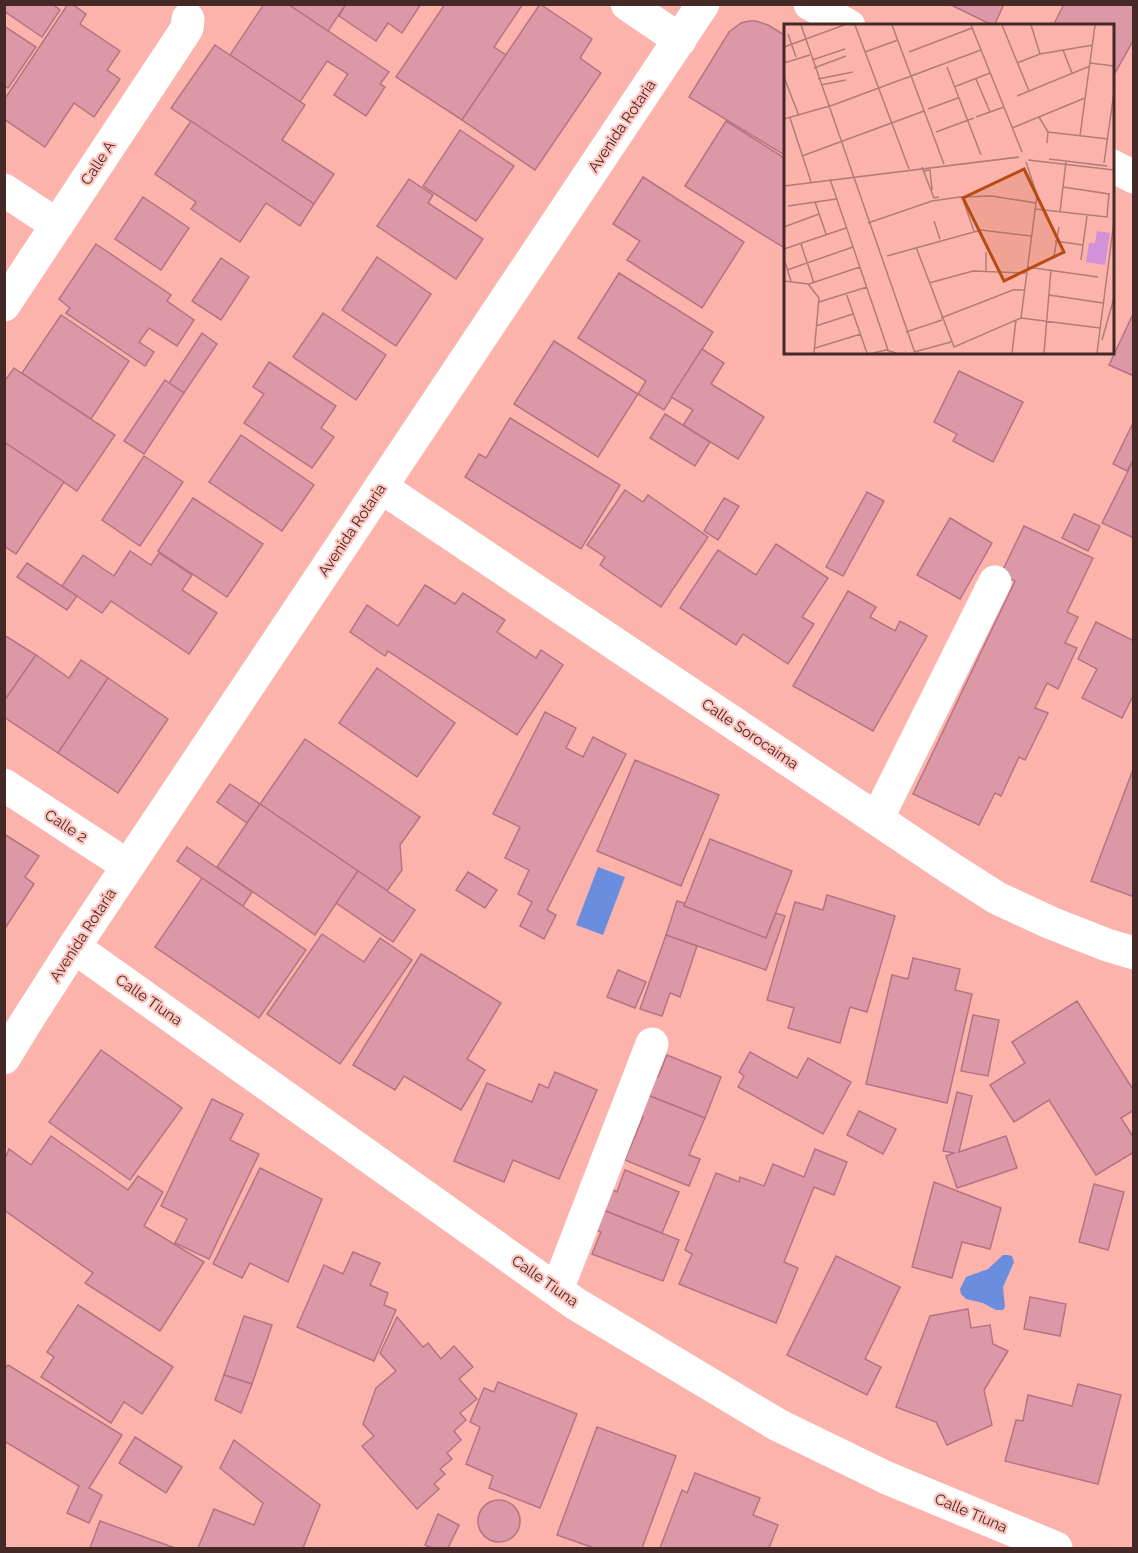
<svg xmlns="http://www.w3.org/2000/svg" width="1138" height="1553" font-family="Raleway,sans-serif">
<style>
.water{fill:#6a8dde}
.building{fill:#dd98a7;stroke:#b67483;stroke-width:1.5}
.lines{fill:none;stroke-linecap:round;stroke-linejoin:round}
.minor{stroke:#fff;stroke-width:33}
.labels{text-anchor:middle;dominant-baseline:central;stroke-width:4.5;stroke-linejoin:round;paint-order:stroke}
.street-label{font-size:15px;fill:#452927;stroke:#ffc4be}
.inset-road{fill:none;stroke:#b27c77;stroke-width:1.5}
.view{fill:#b74b14;fill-opacity:0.15;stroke:#b74b14;stroke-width:3}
.inset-edge{fill:none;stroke:#452927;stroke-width:3}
</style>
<rect width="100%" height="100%" fill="#fbb3ac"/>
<!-- water -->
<g class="water">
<path d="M598,867L625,877L603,935L576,925Z"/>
<path d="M1003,1255H1008L1012,1256L1014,1262L1003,1287L1005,1307L1003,1310H996L983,1303L966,1299L961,1294L960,1289L966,1277L988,1269Z"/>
</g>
<!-- building -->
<g class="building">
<path d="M4,4H52L60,10L42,37L4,11Z"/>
<path d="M68,4H72L86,14L80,24L120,51L107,70L120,79L94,117L74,103L45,147L4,119V100Z"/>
<path d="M264,4H288L389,72L380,84L385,87L366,116L334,95L348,74L327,61L300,102L230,55Z"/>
<path d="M288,4H346L328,31Z"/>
<path d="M346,4H421L402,33L388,23L376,41L339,16Z"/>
<path d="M445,4H523L494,47L506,55L462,120L396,77Z"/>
<path d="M540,4L592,39L580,58L601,73L535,170L462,120Z"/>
<path d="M949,4H1004L994,26Z"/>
<path d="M1064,4H1134V39L1115,73L1112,72V26H1053Z"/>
<path d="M749,21H756L768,25L786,36V59L784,62L786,63V156L689,97L729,32L741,23Z"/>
<path d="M4,26L36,47L8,88L4,86Z"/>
<path d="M215,45L305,105L282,140L334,174L314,204L171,108Z"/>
<path d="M191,121L314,204L300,226L266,203L240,242L191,209L196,202L155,174Z"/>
<path d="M726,121L786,159V249L685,186Z"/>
<path d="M460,130L514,166L476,221L423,186Z"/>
<path d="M643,177L744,242L702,308L627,260L640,241L613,224Z"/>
<path d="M409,179L433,195L428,203L483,239L456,279L377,226Z"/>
<path d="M143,197L189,228L161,270L115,239Z"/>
<path d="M96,244L171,295L167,301L194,320L177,346L149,328L139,342L154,352L145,366L66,313L70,308L59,299Z"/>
<path d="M377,257L431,294L396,346L342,310Z"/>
<path d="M221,258L249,277L221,320L192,301Z"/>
<path d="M619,273L713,332L664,410L638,394L646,381L578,338Z"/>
<path d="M1134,312V376L1109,365Z"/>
<path d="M323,313L386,355L356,400L293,357Z"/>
<path d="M61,315L129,361L91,419L22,373Z"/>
<path d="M202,333L217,344L184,393L169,383Z"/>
<path d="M554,341L638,394L598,457L514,404Z"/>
<path d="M702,349L724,363L711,384L764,417L738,459L683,425L693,410L671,397Z"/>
<path d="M269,362L336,406L321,428L334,437L312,468L244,423L264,394L253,387Z"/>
<path d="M14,368L115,435L77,491L4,442V382Z"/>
<path d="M959,371L1023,402L993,462L953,441L957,434L934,422Z"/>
<path d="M165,380L184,393L144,454L124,441Z"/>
<path d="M665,414L710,442L695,466L650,438Z"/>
<path d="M510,418L620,485L581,549L465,477L479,454L486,458Z"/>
<path d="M1134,421V459L1127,471L1113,464Z"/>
<path d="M241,435L314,485L282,531L209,482Z"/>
<path d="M4,442L64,482L16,554L4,546Z"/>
<path d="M144,456L183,482L140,546L102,520Z"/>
<path d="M1134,459V538L1102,523Z"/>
<path d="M625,490L643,502L648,495L708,537L661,607L600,565L605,557L587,545Z"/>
<path d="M867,492L884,501L843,576L826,567Z"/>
<path d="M193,498L263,544L227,597L158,551Z"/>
<path d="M724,498L739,506L718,540L704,531Z"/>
<path d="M1074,514L1100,526L1088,551L1062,538Z"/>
<path d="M950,518L992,543L960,599L917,575Z"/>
<path d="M1024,526L1093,558L1067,612L1078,617L1065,643L1077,648L1058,689L1047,683L1035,708L1048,713L1025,760L1019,757L1001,796L995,793L979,825L913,794L1015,581L1001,574Z"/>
<path d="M776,544L828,578L802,617L814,624L788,664L743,634L736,645L680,608L718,550L756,575Z"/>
<path d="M130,551L151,565L159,553L192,575L182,590L217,613L189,654L111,601L102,613L62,586L83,555L114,576Z"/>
<path d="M27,563L77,596L67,610L17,577Z"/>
<path d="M425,585L455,604L463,593L505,620L497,632L536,658L541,650L563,665L517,735L388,651L385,656L350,632L367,605L398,626Z"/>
<path d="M848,591L876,607L870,617L895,631L900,621L927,636L873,731L793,686Z"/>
<path d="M1096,622L1134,641V694L1122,718L1082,698L1097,669L1078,659Z"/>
<path d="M4,635L36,655L4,701Z"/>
<path d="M36,655L69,678L81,660L108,678L58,753L4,717V701Z"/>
<path d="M377,668L455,723L417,777L339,723Z"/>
<path d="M108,678L168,719L118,793L58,753Z"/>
<path d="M545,712L576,728L566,748L583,757L593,737L626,754L547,910L556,915L544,939L520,926L532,902L518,894L529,870L505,858L520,827L493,814Z"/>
<path d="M305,739L420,817L400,845L402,870L387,891L260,804Z"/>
<path d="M635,760L719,795L681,886L597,851Z"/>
<path d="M1134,767V897L1091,881Z"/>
<path d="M230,784L260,804L247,823L217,802Z"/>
<path d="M260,804L358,871L315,935L217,867Z"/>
<path d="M4,834L39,856L25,877L34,884L4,930Z"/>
<path d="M710,839L792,871L766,938L684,906Z"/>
<path d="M187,847L252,892L243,906L177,861Z"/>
<path d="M358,871L415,910L393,942L336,903Z"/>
<path d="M468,872L497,890L485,908L456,890Z"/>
<path d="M202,878L306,950L259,1018L155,947Z"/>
<path d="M827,895L895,916L867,1012L850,1007L840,1043L788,1028L794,1008L767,1000L795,902L823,910Z"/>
<path d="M677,901L684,903V906L766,938L776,913L785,916L766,970L666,935Z"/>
<path d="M322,934L364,962L380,938L412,960L340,1064L267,1014Z"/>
<path d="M666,935L697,946L680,997L670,993L662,1016L640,1009Z"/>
<path d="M421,954L501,1003L467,1059L485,1070L461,1110L404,1076L395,1090L353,1065Z"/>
<path d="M913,958L960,969L955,990L972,994L947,1103L866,1084L892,975L908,979Z"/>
<path d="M618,970L646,982L635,1008L607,997Z"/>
<path d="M1077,1001L1134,1091V1110L1121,1118L1134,1138V1152L1096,1175L1049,1100L1014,1122L990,1085L1025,1063L1012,1042Z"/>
<path d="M973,1015L999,1020L988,1076L961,1071Z"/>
<path d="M101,1050L182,1108L130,1180L49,1122Z"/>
<path d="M750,1052L797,1078L808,1058L851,1082L823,1134L738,1087L744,1076L739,1072Z"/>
<path d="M667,1055L721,1077L705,1118L645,1094L652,1074L658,1077Z"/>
<path d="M555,1072L597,1090L559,1179L513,1160L504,1182L454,1161L487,1083L532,1102L539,1084L548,1088Z"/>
<path d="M957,1092L972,1096L959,1152L1006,1136L1017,1168L957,1188L946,1156L954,1153L943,1151Z"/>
<path d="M645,1094L705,1118L689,1155L700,1159L689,1186L625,1160L643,1117L637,1114Z"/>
<path d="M212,1099L243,1114L230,1140L259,1154L209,1259L175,1243L187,1219L161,1206Z"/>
<path d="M859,1111L896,1129L883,1154L847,1135Z"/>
<path d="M51,1136L128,1190L138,1176L163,1192L144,1226L204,1262L160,1331L85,1283L93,1273L4,1210V1161L9,1149L31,1165Z"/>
<path d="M815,1149L847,1162L834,1195L814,1187L784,1262L798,1268L776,1323L679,1284L692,1254L685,1250L716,1173L739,1182L740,1177L764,1186L773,1164L804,1177Z"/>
<path d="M260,1168L322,1199L288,1282L250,1263L242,1278L213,1264Z"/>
<path d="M625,1170L679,1192L662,1233L603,1210L611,1189L617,1192Z"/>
<path d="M934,1182L1001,1208L990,1249L962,1242L952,1278L912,1267Z"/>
<path d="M1094,1184L1124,1192L1108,1250L1079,1242Z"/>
<path d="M603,1210L679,1240L663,1281L592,1254L601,1232L595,1230Z"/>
<path d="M353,1252L380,1263L370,1285L388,1293L384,1305L396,1310L374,1361L297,1327L324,1265L343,1274Z"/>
<path d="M836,1256L900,1287L865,1359L881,1367L867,1395L787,1355Z"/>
<path d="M1030,1297L1066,1304L1060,1336L1024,1329Z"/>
<path d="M78,1305L173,1367L142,1414L124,1402L111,1423L41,1377L54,1357L47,1352Z"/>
<path d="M968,1309L971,1328L990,1325L993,1344L1008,1351L984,1390L992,1425L947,1445L936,1422L896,1407L930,1316Z"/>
<path d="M244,1316L272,1325L252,1384L224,1375Z"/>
<path d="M397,1317L423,1347L428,1343L441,1359L454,1346L473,1367L459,1379L477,1399L460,1413L466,1420L454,1431L461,1440L447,1453L452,1459L440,1469L445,1474L434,1484L439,1489L417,1509L362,1446L374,1436L363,1424L376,1388L396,1371L380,1353Z"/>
<path d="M8,1365L122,1435L89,1488L102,1495L89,1523L67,1513L79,1486L4,1441V1370Z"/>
<path d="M224,1375L252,1384L241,1413L215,1400Z"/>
<path d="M498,1382L577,1414L540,1508L489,1488L493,1476L466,1464L480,1427L470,1422L484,1388L494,1392Z"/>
<path d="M1078,1384L1121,1395L1098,1484L1005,1461L1016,1420L1023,1421L1028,1395L1072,1406Z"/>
<path d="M597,1427L676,1456L642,1548H594L557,1535Z"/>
<path d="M135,1437L182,1467L166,1493L119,1463Z"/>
<path d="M234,1440L320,1505L303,1548H198L214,1509L254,1525L263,1503L220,1468Z"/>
<path d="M695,1473L760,1498L753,1515L778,1525L769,1548H660L682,1490L687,1493Z"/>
<circle cx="499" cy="1521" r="21"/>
<path d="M438,1514L459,1525L448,1548H432L425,1545Z"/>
<path d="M100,1521L175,1548H90Z"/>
</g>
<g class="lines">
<!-- minor -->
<g class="minor">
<path d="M627,4L680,40"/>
<path d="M810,4L849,26"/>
<path d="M1112,166L1134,177"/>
<path d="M4,190L57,225"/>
<path d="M4,305L182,36L187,28L188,19"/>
<path d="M381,487L950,868L997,898L1051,923L1107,945L1134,953"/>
<path d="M4,785L128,866"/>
<path d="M877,819L995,582"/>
<path d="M74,947L576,1304L778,1425L887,1478L1056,1548"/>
<path d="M4,1058L26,1022L74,947L703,4"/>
<path d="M557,1290L652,1044"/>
</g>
</g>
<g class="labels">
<!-- street labels -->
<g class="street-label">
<text transform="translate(622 126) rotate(-56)">Avenida Rotaria</text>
<text transform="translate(98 163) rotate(-57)">Calle A</text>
<text transform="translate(352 530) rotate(-56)">Avenida Rotaria</text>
<text transform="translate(750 734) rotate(34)">Calle Sorocaima</text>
<text transform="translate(66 826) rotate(33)">Calle 2</text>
<text transform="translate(83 935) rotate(-57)">Avenida Rotaria</text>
<text transform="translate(149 1000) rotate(35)">Calle Tiuna</text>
<text transform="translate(545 1281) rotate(35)">Calle Tiuna</text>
<text transform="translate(971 1513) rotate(23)">Calle Tiuna</text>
</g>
</g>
<!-- overview -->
<g transform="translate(784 24)">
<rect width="330" height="330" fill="#fbb3ac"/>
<path d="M313,207L326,209L321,241L302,238L305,219H311Z" fill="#d391d7"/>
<path class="inset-road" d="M17,1L131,329M71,1L125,145M108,1L160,140M187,1L238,128M218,1L245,67M247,1L256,30M4,10L12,33M0,23L60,1M279,26L288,49M81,28L114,16M125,28L188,4M28,36L61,25M0,39L26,31M233,39L256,30L309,21M306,39L330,42M163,43L197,131M30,44L62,32M0,53L15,92M34,55L69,48M192,55L206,88M37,61L62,56M170,63L206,49M233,72L306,42M144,85L174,74M192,93L220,83M255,93L264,108L263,119M6,94L27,158M0,95L49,81L197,26M228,104L301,74M152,108L190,94M264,108L324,115M296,112L311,1M18,132L140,87M265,135L323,142M244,136L330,146M320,139L330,68M138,143L150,174L155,173M140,147L146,146L148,166M46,155L104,326M0,162L235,133M178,173L190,207M31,178L42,210M4,182L52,175M251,185L323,193L325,170L279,163M276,188L282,138M150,197L156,215M84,199L148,177L176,173L208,172L252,179M0,203L35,190M271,217L299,221M17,220L30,259M132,223L170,323L237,294L316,304M0,225L62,204M202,228V247M103,232L197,206L247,212M270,232L275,203M0,235L7,257M297,236L303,192M243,243L314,253M3,246L69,223M0,257L24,260L35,274L30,329M145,259L189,247L242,249M25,260L76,243M62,269L83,329M265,271L319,279M35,278L83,263M157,294L229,266H240M237,294L253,171L242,138M32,302L69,290M122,308L158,296M318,316L330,274M31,324L77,310M130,328L167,318M89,329L102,326L112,329M228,329L232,296M260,329L267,246M313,329L330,197"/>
<path class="view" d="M240,145L280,228L220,257L179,174Z"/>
<rect width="330" height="330" class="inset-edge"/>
</g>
<!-- border -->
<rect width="1138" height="1553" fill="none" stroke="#452927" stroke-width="12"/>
</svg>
